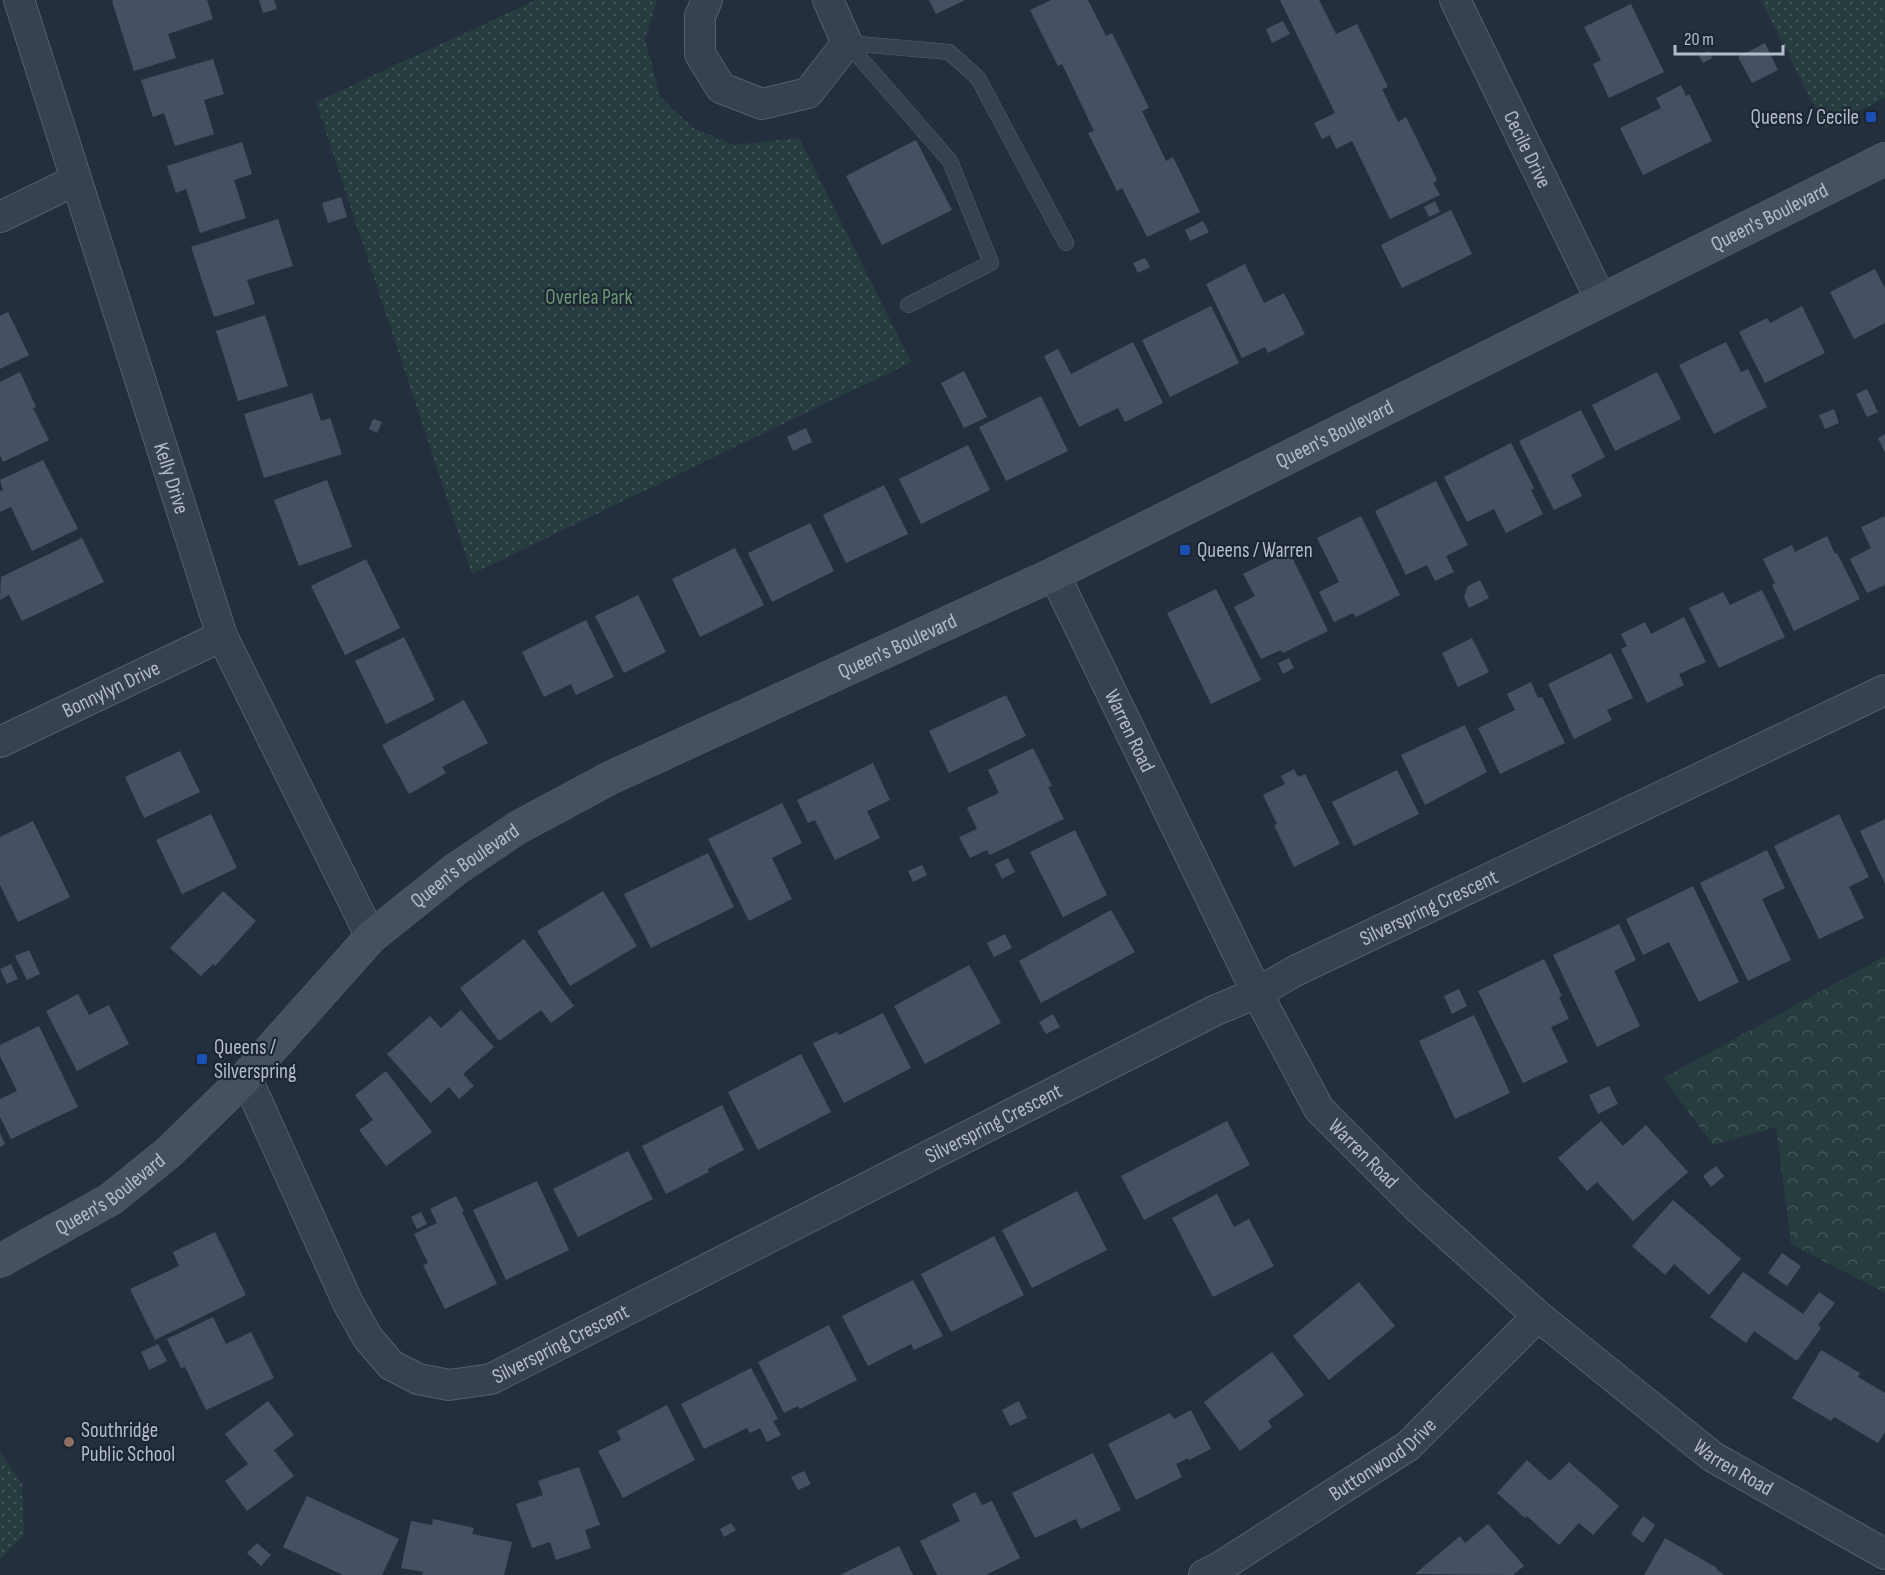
<svg xmlns="http://www.w3.org/2000/svg" width="1885" height="1575" font-family="'Sofia Sans Condensed',sans-serif">
<style>
.forest{fill:url(#forest-crowns)}
.park{fill:url(#park-dots)}
.building{fill:#455162}
.lines{fill:none;stroke-linecap:round;stroke-linejoin:round}
.lane-casing{stroke:#565f6c;stroke-width:16}
.street-casing{stroke:#565f6c;stroke-width:32}
.secondary-casing{stroke:#565f6c;stroke-width:34}
.lane{stroke:#38414e;stroke-width:15}
.street{stroke:#38414e;stroke-width:30}
.secondary{stroke:#465061;stroke-width:33}
.transit-dot{fill:#1a4fb4;stroke:#1d2633;stroke-width:2}
.education-dot{fill:#8d6e63;stroke:#1d2633;stroke-width:2}
.labels{text-anchor:middle;dominant-baseline:central;stroke-width:4.5;stroke-linejoin:round;paint-order:stroke}
.poi-label{font-size:21px;fill:#b4bcc9;stroke:#1d2633;text-anchor:start}
.street-label{font-size:21px;fill:#b4bcc9;stroke:#1d2633}
.park-label{font-size:21px;fill:#6b9a76;stroke:#1d2633}
</style>
<defs>
<pattern id="forest-crowns" width="20" height="18" patternUnits="userSpaceOnUse" patternTransform="scale(1.5)"><rect width="20" height="18" fill="#263c3f"/><path d="M2 6a3 3 0 1 1 6 0M12 15a3 3 0 1 1 6 0" fill="none" stroke="#435659"/></pattern>
<pattern id="park-dots" width="8" height="8" patternUnits="userSpaceOnUse" patternTransform="scale(1.5)"><rect width="8" height="8" fill="#263c3f"/><path d="M2 2h.1M6 6h.1" fill="none" stroke="#435659" stroke-width="1.8" stroke-linecap="round"/></pattern>
</defs>
<rect width="100%" height="100%" fill="#242f3e"/>
<!-- forest -->
<path class="forest" d="M1885,956V1293L1791,1244L1776,1127L1713,1145L1663,1078Z"/>
<!-- park -->
<g class="park">
<path d="M536,0H657L645,39L660,97L693,128L734,145L799,138L911,362L472,574L316,102Z"/>
<path d="M1761,0H1885V98L1825,128Z"/>
<path d="M0,1452L22,1484L24,1535L0,1559Z"/>
</g>
<!-- building -->
<g class="building">
<path d="M114,0H207L213,19L168,34L176,58L134,71L112,1Z"/>
<path d="M259,0H274L277,9L263,13Z"/>
<path d="M929,0H965L936,14Z"/>
<path d="M1051,0H1088L1106,36L1112,33L1149,108L1142,111L1166,161L1173,157L1200,212L1147,237L1122,188L1117,191L1088,133L1094,131L1062,64L1058,66L1030,10Z"/>
<path d="M1280,0H1319L1336,34L1357,24L1388,87L1382,89L1398,122L1406,117L1437,180L1433,183L1440,195L1390,219L1352,141L1336,149L1330,135L1322,139L1314,123L1335,113Z"/>
<path d="M1631,4L1664,72L1609,98L1593,64L1601,60L1584,27Z"/>
<path d="M1283,21L1290,34L1272,43L1266,29Z"/>
<path d="M1765,43L1778,70L1752,83L1738,57Z"/>
<path d="M1709,51L1712,58L1703,63L1699,56Z"/>
<path d="M213,59L224,94L204,100L214,134L175,146L164,113L153,117L141,80Z"/>
<path d="M1681,85L1686,96L1689,94L1712,141L1643,175L1620,128L1661,108L1656,98Z"/>
<path d="M916,140L952,210L882,245L846,176Z"/>
<path d="M242,142L252,174L234,180L246,218L200,233L186,189L176,193L167,166Z"/>
<path d="M341,197L347,217L328,223L322,203Z"/>
<path d="M1435,201L1440,212L1429,217L1424,207Z"/>
<path d="M1451,210L1472,254L1402,288L1381,245Z"/>
<path d="M278,219L293,266L247,280L255,304L214,317L191,247Z"/>
<path d="M1203,221L1209,232L1190,241L1185,230Z"/>
<path d="M1145,258L1150,267L1138,273L1133,263Z"/>
<path d="M1245,264L1264,303L1284,293L1305,334L1268,353L1265,347L1242,358L1206,284Z"/>
<path d="M1875,269L1885,288V323L1854,339L1830,292Z"/>
<path d="M1211,306L1239,363L1170,397L1142,340Z"/>
<path d="M1802,306L1825,353L1765,383L1739,332L1767,318L1770,323Z"/>
<path d="M8,312L29,355L0,369V316Z"/>
<path d="M265,315L288,386L238,401L216,331Z"/>
<path d="M1133,342L1163,403L1125,422L1118,408L1079,427L1044,356L1058,349L1071,374Z"/>
<path d="M1726,342L1741,372L1748,369L1767,407L1714,434L1679,365Z"/>
<path d="M964,371L987,417L964,428L941,383Z"/>
<path d="M20,372L36,407L33,408L49,440L3,462L0,455V382Z"/>
<path d="M1657,372L1681,419L1615,451L1592,405Z"/>
<path d="M1867,389L1878,412L1867,417L1856,394Z"/>
<path d="M312,393L321,421L330,418L342,454L264,478L244,414Z"/>
<path d="M1041,396L1068,451L1006,481L979,427Z"/>
<path d="M1834,409L1839,423L1825,429L1819,415Z"/>
<path d="M1581,410L1605,457L1571,475L1582,496L1554,510L1519,441Z"/>
<path d="M373,419L382,422L377,433L369,429Z"/>
<path d="M806,428L812,442L793,451L787,437Z"/>
<path d="M1885,434V453L1878,438Z"/>
<path d="M1511,443L1534,488L1531,490L1543,514L1506,533L1494,509L1467,522L1444,477Z"/>
<path d="M968,445L990,490L921,524L899,479Z"/>
<path d="M43,460L78,529L32,551L11,507L0,512V491L3,490L0,480Z"/>
<path d="M327,480L352,547L299,566L274,500Z"/>
<path d="M1436,481L1468,545L1446,556L1454,572L1435,581L1427,565L1406,575L1375,511Z"/>
<path d="M884,485L908,534L846,563L823,515Z"/>
<path d="M1361,516L1400,595L1356,617L1353,613L1334,622L1319,592L1339,582L1317,538Z"/>
<path d="M1885,516V585L1867,593L1850,559L1871,548L1861,527Z"/>
<path d="M810,523L834,571L772,602L748,553Z"/>
<path d="M1827,536L1835,554L1837,553L1860,599L1794,631L1772,585L1775,583L1763,559L1792,545L1795,552Z"/>
<path d="M82,538L104,582L22,621L9,595L0,600L1,577Z"/>
<path d="M735,548L764,605L700,637L672,579Z"/>
<path d="M1289,551L1328,631L1283,653L1281,650L1261,659L1234,607L1255,596L1243,574Z"/>
<path d="M366,559L400,628L345,655L311,586Z"/>
<path d="M1480,580L1489,598L1469,608L1464,597L1468,586Z"/>
<path d="M1216,589L1261,680L1211,704L1167,613Z"/>
<path d="M1762,590L1785,637L1719,668L1689,608L1723,592L1730,605Z"/>
<path d="M638,595L666,652L624,673L595,616Z"/>
<path d="M1684,617L1706,662L1679,674L1684,685L1647,703L1621,649L1627,646L1621,634L1645,622L1651,634Z"/>
<path d="M586,620L614,677L576,695L571,684L544,697L522,652Z"/>
<path d="M404,637L435,700L386,724L355,661Z"/>
<path d="M1472,638L1489,672L1458,687L1442,653Z"/>
<path d="M1611,653L1633,698L1607,710L1612,720L1574,739L1548,684Z"/>
<path d="M1289,658L1294,668L1283,674L1278,663Z"/>
<path d="M1531,682L1538,698L1542,697L1565,743L1500,774L1478,728L1515,710L1507,694Z"/>
<path d="M1006,695L1026,736L949,773L929,731Z"/>
<path d="M464,700L488,743L442,767L446,773L409,794L382,745Z"/>
<path d="M1465,725L1487,772L1425,805L1401,755Z"/>
<path d="M1033,748L1052,786L1048,787L1064,819L990,855L987,850L970,858L959,837L977,829L967,808L999,793L988,770Z"/>
<path d="M180,751L200,792L144,818L125,777Z"/>
<path d="M873,763L890,800L867,811L880,838L835,860L815,820L808,823L797,800Z"/>
<path d="M1294,769L1298,777L1305,774L1340,844L1294,867L1274,825L1277,824L1263,795L1285,784L1281,776Z"/>
<path d="M1397,770L1419,814L1354,846L1332,802Z"/>
<path d="M782,803L802,843L772,858L792,899L749,921L708,839Z"/>
<path d="M211,814L237,868L182,894L156,840Z"/>
<path d="M1839,814L1869,877L1849,887L1864,918L1819,939L1774,846Z"/>
<path d="M1885,819V884L1860,831Z"/>
<path d="M33,821L70,897L18,922L0,885V837Z"/>
<path d="M1075,830L1107,895L1063,917L1030,852Z"/>
<path d="M1767,850L1785,888L1762,899L1791,960L1748,981L1700,883Z"/>
<path d="M708,853L734,907L651,948L624,894Z"/>
<path d="M1008,858L1015,872L1002,879L995,864Z"/>
<path d="M922,865L927,875L913,882L908,871Z"/>
<path d="M1693,886L1739,982L1699,1002L1669,942L1643,955L1626,919Z"/>
<path d="M223,891L256,921L215,966L213,964L201,976L170,948Z"/>
<path d="M603,891L637,946L570,986L537,931Z"/>
<path d="M1111,910L1135,952L1041,1003L1019,961Z"/>
<path d="M1619,924L1636,960L1614,971L1640,1026L1597,1047L1553,955Z"/>
<path d="M1005,934L1012,948L994,957L987,943Z"/>
<path d="M524,939L574,1006L551,1023L541,1010L499,1041L460,988Z"/>
<path d="M29,950L40,974L27,980L15,956Z"/>
<path d="M1544,959L1562,996L1559,997L1569,1019L1551,1027L1568,1062L1523,1083L1478,991Z"/>
<path d="M11,964L18,979L7,984L0,969Z"/>
<path d="M969,965L1001,1023L925,1064L894,1006Z"/>
<path d="M1459,989L1467,1006L1452,1014L1444,996Z"/>
<path d="M78,994L89,1015L109,1005L129,1044L77,1071L46,1011Z"/>
<path d="M461,1010L494,1047L463,1074L474,1086L459,1099L449,1087L431,1103L387,1054L430,1016L441,1028Z"/>
<path d="M883,1013L911,1068L844,1103L813,1043L837,1032L839,1035Z"/>
<path d="M1053,1014L1060,1027L1046,1034L1039,1022Z"/>
<path d="M1474,1015L1510,1093L1455,1119L1419,1041Z"/>
<path d="M39,1026L78,1107L11,1139L0,1117V1099L17,1091L0,1056V1045Z"/>
<path d="M801,1054L831,1112L758,1150L728,1092Z"/>
<path d="M386,1071L432,1132L386,1166L359,1130L373,1120L355,1095Z"/>
<path d="M1609,1086L1618,1104L1598,1114L1589,1095Z"/>
<path d="M722,1105L744,1150L708,1169L709,1172L666,1194L642,1146Z"/>
<path d="M1227,1121L1250,1165L1144,1220L1121,1176Z"/>
<path d="M1601,1121L1623,1146L1646,1125L1688,1172L1633,1221L1597,1182L1587,1191L1558,1158Z"/>
<path d="M0,1133L5,1144L0,1147Z"/>
<path d="M628,1151L653,1199L578,1237L553,1189Z"/>
<path d="M1716,1166L1724,1176L1711,1187L1703,1176Z"/>
<path d="M537,1181L569,1250L506,1280L473,1210Z"/>
<path d="M1077,1191L1107,1250L1032,1288L1002,1230Z"/>
<path d="M1217,1194L1234,1227L1249,1219L1274,1266L1213,1297L1172,1218Z"/>
<path d="M456,1196L464,1211L462,1212L497,1284L445,1309L423,1265L428,1263L414,1234L437,1223L430,1209Z"/>
<path d="M1673,1200L1741,1259L1709,1295L1674,1264L1665,1275L1632,1246Z"/>
<path d="M421,1212L427,1224L417,1229L411,1217Z"/>
<path d="M215,1232L246,1295L155,1340L130,1289L179,1266L173,1252Z"/>
<path d="M994,1236L1024,1295L951,1332L921,1274Z"/>
<path d="M1782,1253L1801,1266L1787,1286L1768,1273Z"/>
<path d="M1743,1272L1803,1314L1819,1292L1835,1303L1818,1325L1821,1328L1797,1361L1754,1331L1746,1343L1710,1317Z"/>
<path d="M913,1280L943,1336L914,1350L911,1344L868,1366L842,1316Z"/>
<path d="M1359,1282L1395,1326L1329,1380L1293,1336Z"/>
<path d="M213,1317L226,1344L251,1332L274,1378L206,1410L185,1367L181,1368L167,1339Z"/>
<path d="M829,1325L857,1380L800,1409L798,1406L784,1413L758,1362Z"/>
<path d="M158,1344L167,1361L149,1370L141,1352Z"/>
<path d="M1821,1350L1860,1373L1858,1377L1885,1393V1432L1878,1443L1834,1417L1831,1421L1792,1398Z"/>
<path d="M1272,1352L1304,1395L1268,1421L1272,1427L1240,1451L1204,1402Z"/>
<path d="M751,1368L778,1419L773,1421L781,1435L767,1442L760,1428L750,1433L747,1428L704,1449L681,1404Z"/>
<path d="M268,1401L294,1435L274,1450L294,1476L247,1511L225,1481L248,1464L225,1434Z"/>
<path d="M1019,1401L1027,1418L1010,1426L1002,1410Z"/>
<path d="M667,1405L695,1460L623,1498L598,1451L621,1440L617,1431Z"/>
<path d="M1191,1410L1211,1449L1189,1460L1188,1458L1176,1464L1182,1477L1136,1500L1108,1444L1170,1413L1174,1419Z"/>
<path d="M1093,1453L1121,1510L1081,1529L1076,1519L1035,1538L1012,1493Z"/>
<path d="M1527,1460L1550,1481L1569,1462L1619,1506L1593,1535L1579,1523L1559,1545L1527,1516L1525,1518L1497,1493Z"/>
<path d="M579,1467L600,1525L585,1530L591,1548L556,1560L550,1542L532,1548L516,1504L543,1495L538,1481Z"/>
<path d="M804,1471L811,1484L798,1490L791,1477Z"/>
<path d="M975,1492L982,1505L992,1501L1020,1558L986,1575H937L920,1541L960,1521L952,1504Z"/>
<path d="M307,1496L399,1539L382,1575H343L283,1547Z"/>
<path d="M1643,1516L1655,1525L1643,1543L1631,1534Z"/>
<path d="M433,1519L474,1528L472,1534L512,1542L504,1575H422L423,1572L401,1568L411,1521L432,1525Z"/>
<path d="M731,1523L736,1530L724,1537L720,1529Z"/>
<path d="M1488,1524L1524,1566L1513,1575L1415,1574L1460,1536L1465,1543Z"/>
<path d="M1665,1538L1717,1568V1570L1725,1575H1644Z"/>
<path d="M257,1543L271,1555L261,1566L247,1553Z"/>
<path d="M899,1546L913,1575H840Z"/>
</g>
<g class="lines">
<defs>
<g id="lane">
<path d="M847,43L950,161L991,263L908,305"/>
<path d="M847,43L949,52L978,78L1066,243"/>
</g>
<g id="street">
<path id="s1" d="M19,0L222,636L371,937"/>
<path d="M707,0L700,16V54L721,88L762,104L808,93L847,43L828,0"/>
<path id="s2" d="M1455,0L1601,300"/>
<path d="M0,217L76,180"/>
<path id="s3" d="M1054,574L1257,993L1319,1109L1416,1206L1538,1316L1713,1457L1885,1554"/>
<path id="s4" d="M0,742L222,636"/>
<path id="s5" d="M246,1077L348,1303L368,1338L391,1365L418,1379L449,1385L491,1379L1216,1010L1257,993L1295,971L1885,690"/>
<path id="s6" d="M1204,1575L1220,1567L1408,1446L1538,1316"/>
</g>
<g id="secondary">
<path id="s7" d="M0,1261L111,1199L169,1152L246,1077L371,937L456,869L517,828L610,778L1054,574L1885,159"/>
</g>
</defs>
<!-- lane casing -->
<use href="#lane" class="lane-casing"/>
<!-- street casing -->
<use href="#street" class="street-casing"/>
<!-- secondary casing -->
<use href="#secondary" class="secondary-casing"/>
<!-- lane -->
<use href="#lane" class="lane"/>
<!-- street -->
<use href="#street" class="street"/>
<!-- secondary -->
<use href="#secondary" class="secondary"/>
</g>
<!-- markers -->
<g class="transit-dot">
<rect x="1865" y="111" width="12" height="12" rx="3"/>
<rect x="1179" y="544" width="12" height="12" rx="3"/>
<rect x="196" y="1053" width="12" height="12" rx="3"/>
</g>
<circle class="education-dot" cx="69" cy="1442" r="6"/>
<g class="labels">
<!-- poi labels -->
<g class="poi-label">
<text x="1859" y="117" text-anchor="end">Queens / Cecile</text>
<text x="1197" y="550">Queens / Warren</text>
<text x="214" y="1047">Queens /<tspan x="214" dy="24">Silverspring</tspan></text>
<text x="81" y="1430">Southridge<tspan x="81" dy="24">Public School</tspan></text>
</g>
<!-- street labels -->
<g class="street-label">
<text stroke="none"><textPath href="#s2" startOffset="166">Cecile Drive</textPath></text>
<text stroke="none"><textPath href="#s7" startOffset="2073">Queen's Boulevard</textPath></text>
<text stroke="none"><textPath href="#s7" startOffset="1587">Queen's Boulevard</textPath></text>
<text stroke="none"><textPath href="#s1" startOffset="502">Kelly Drive</textPath></text>
<text stroke="none"><textPath href="#s7" startOffset="1101">Queen's Boulevard</textPath></text>
<text stroke="none"><textPath href="#s4" startOffset="123">Bonnylyn Drive</textPath></text>
<text stroke="none"><textPath href="#s3" startOffset="174">Warren Road</textPath></text>
<text stroke="none"><textPath href="#s7" startOffset="615">Queen's Boulevard</textPath></text>
<text stroke="none"><textPath href="#s5" startOffset="1478">Silverspring Crescent</textPath></text>
<text stroke="none"><textPath href="#s5" startOffset="992">Silverspring Crescent</textPath></text>
<text stroke="none"><textPath href="#s3" startOffset="660">Warren Road</textPath></text>
<text stroke="none"><textPath href="#s7" startOffset="129">Queen's Boulevard</textPath></text>
<text stroke="none"><textPath href="#s5" startOffset="506">Silverspring Crescent</textPath></text>
<text stroke="none"><textPath href="#s6" startOffset="213">Buttonwood Drive</textPath></text>
<text stroke="none"><textPath href="#s3" startOffset="1146">Warren Road</textPath></text>
</g>
<!-- park labels -->
<g class="park-label">
<text x="589" y="297">Overlea Park</text>
</g>
</g>
<!-- scale -->
<path d="M1675 45v9h108v-9" fill="none" stroke="#b4bcc9" stroke-width="3"/>
<text x="1684" y="45" font-size="18" fill="#b4bcc9" stroke="#1d2633" stroke-width="4.5" paint-order="stroke">20 m</text>
</svg>
